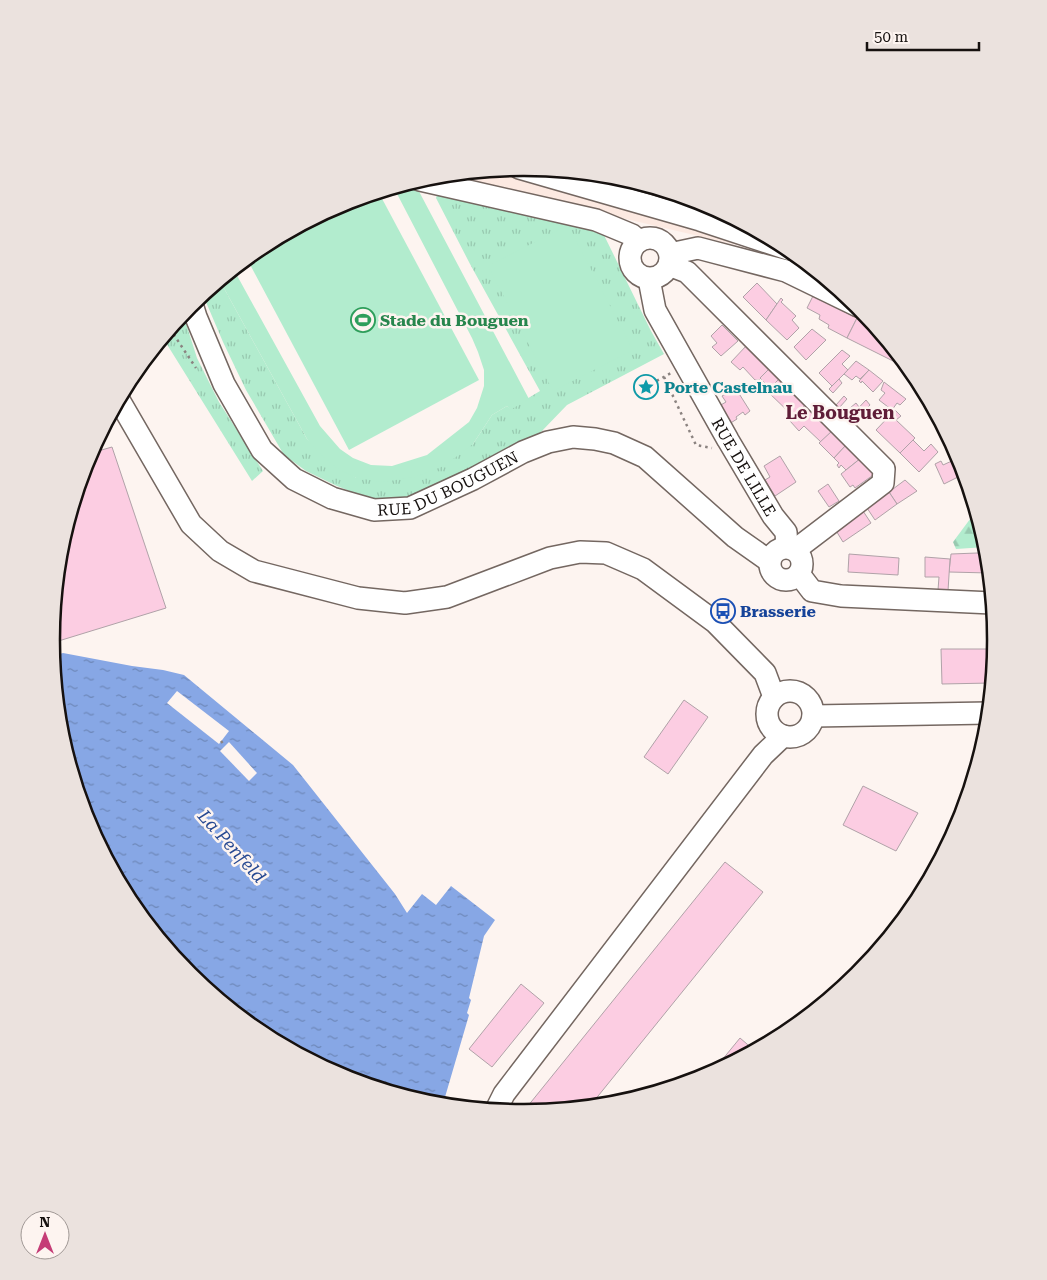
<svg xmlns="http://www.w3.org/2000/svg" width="1047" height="1280" font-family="'Roboto Serif',serif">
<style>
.built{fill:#fce9e1}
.grass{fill:url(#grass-tufts)}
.forest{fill:url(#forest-firs)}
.pitch{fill:#b2ecce}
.water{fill:url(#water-ripples)}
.pier{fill:#fdf4f0}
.building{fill:#fccde2;stroke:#b0a2a8}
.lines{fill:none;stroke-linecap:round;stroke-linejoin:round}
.minor-casing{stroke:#746761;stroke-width:24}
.path{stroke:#8b8380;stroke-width:2.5;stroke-dasharray:2.5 4;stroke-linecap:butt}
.minor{stroke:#fff;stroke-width:21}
.labels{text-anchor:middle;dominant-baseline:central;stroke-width:5;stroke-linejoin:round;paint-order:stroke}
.leisure-label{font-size:16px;font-weight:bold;fill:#27864d;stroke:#fdf4f0;text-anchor:start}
.culture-label{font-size:16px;font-weight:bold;fill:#0d838f;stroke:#fdf4f0;text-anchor:start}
.street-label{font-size:16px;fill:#16110f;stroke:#fdf4f0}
.transit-label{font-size:16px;font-weight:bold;fill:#164399;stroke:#fdf4f0;text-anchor:start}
.neighbourhood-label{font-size:18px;font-weight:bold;fill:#5f1d38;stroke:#fdf4f0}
.water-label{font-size:18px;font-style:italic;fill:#274992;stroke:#fdf4f0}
.rim{fill:none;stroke:#16110f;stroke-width:2.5}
</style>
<defs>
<pattern id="grass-tufts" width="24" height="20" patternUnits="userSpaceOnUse" patternTransform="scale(1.25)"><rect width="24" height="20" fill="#b2ecce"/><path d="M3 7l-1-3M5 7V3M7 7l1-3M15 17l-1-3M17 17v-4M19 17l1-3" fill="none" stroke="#98c9b0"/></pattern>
<pattern id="forest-firs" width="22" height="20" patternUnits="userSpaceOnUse" patternTransform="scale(1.25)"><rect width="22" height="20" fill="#b2ecce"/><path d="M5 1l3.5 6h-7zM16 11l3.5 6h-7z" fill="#98c9b0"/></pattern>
<pattern id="water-ripples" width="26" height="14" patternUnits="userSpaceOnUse" patternTransform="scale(1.25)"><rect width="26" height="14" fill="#87a7e5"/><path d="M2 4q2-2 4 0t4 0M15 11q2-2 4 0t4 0" fill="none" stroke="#6d87b8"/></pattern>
</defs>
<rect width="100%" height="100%" fill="#fdf4f0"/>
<!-- built -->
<path class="built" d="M524,168L616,177L704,204L786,248L826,280L782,261L741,246L605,214L464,178L467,173Z"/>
<!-- grass -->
<g class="grass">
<path d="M606,176L616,177L692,200L718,211L764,236L665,205L660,193Z"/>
<path d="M438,192L601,229L651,331L664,354L567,405L540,433L421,493L398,499H370L337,486L306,471L284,455L246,390L223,342L203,295L220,281L307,439L356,478L473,444L492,415L507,406L510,409L540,391L470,264L436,198Z"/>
<path d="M183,314L197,358L219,402L263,471L252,481L163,338Z"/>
</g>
<!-- forest -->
<path class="forest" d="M976,511L986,547L956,549L953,542Z"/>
<!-- pitch -->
<g class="pitch">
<path d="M414,182L529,399L510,410L507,406L492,415L473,444L444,466L415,477L383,482L356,478L337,468L319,453L307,439L220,281L234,270L320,426L340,449L353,458L371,465L392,466L427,455L469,422L477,408L484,386V370L478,352L472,338L394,188Z"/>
<path d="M379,193L479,380L349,450L247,259L261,247L343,204Z"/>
<path d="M568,225L633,350L553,391L488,266Z"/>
</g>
<!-- water -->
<path class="water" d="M63,653L132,666L163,670L184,675L293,765L395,894L407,913L422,894L436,905L451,886L495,920L484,936L469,998L471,1000L467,1013L469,1015L443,1104L431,1103L343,1076L261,1032L189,974L131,902L87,820L60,732L53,656Z"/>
<!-- pier -->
<g class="pier">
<path d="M177,691L229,731L219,744L167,703Z"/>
<path d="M229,742L257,773L249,781L220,751Z"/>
</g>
<!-- building -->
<g class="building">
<path d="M489,171L486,178L473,173Z"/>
<path d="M467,173L462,184L443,176Z"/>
<path d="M757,283L777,304L766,320L743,297Z"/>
<path d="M813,296L857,318L847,338L828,328L829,325L819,319L820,315L807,308Z"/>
<path d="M781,298L783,300L781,302L796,316L792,320L799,328L787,340L766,320Z"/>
<path d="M857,318L875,327L909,369L847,338Z"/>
<path d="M722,325L738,341L721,356L712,347L717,343L711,336Z"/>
<path d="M812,329L826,340L806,360L794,347Z"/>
<path d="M747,345L764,362L763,363L769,370L759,380H755L743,367L740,370L731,362Z"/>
<path d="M842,350L850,356L842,364L848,370L832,386L819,373Z"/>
<path d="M856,361L869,370L860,379L856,376L852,380L844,374Z"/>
<path d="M770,368L780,378L767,391L763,387L766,384L760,378Z"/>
<path d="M869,370L883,381L873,392L862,381L861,383L859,381Z"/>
<path d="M780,378L806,404L794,417L767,391Z"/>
<path d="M839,379L842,383L833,393L829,389Z"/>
<path d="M884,382L906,399L900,405L897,403L892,410L879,400L885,393L881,390Z"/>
<path d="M733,390L735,393L738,392L750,411L745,415L743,412L736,417L737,419L729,424L719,406L726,402L722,396Z"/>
<path d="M844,396L847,399L839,408L836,405Z"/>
<path d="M866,400L870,405L853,423L849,418Z"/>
<path d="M856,403L859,407L849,418L844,413Z"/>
<path d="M806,404L833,430L821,442L804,426L799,431L790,421Z"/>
<path d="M895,410L901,416L896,420L915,438L900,453L876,430Z"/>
<path d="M833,430L847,444L834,458L819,443Z"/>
<path d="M913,440L924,451L931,444L938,452L919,472L900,453Z"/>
<path d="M847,444L861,458L846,470L841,465L839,468L837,465L839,463L834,458Z"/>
<path d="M112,447L166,608L52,643L60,548L87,459L91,453Z"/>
<path d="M780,456L796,482L775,496L765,480L770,477L764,466Z"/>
<path d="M861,458L876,473L855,488L853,485L850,487L841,474Z"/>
<path d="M954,460L958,468L962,466L964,474L944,484L935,464L941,461L943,465Z"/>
<path d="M905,480L917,491L897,504L889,492Z"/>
<path d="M828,484L839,501L829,507L818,491Z"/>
<path d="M889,492L897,504L875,520L867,508Z"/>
<path d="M863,511L871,523L843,542L835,529Z"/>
<path d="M977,553L987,554L989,573L949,572L951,554Z"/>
<path d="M849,554L899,558L898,575L848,572Z"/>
<path d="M925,557L950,559L948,591L938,590L939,577H925Z"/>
<path d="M941,649H995L991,683L942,684Z"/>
<path d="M684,700L708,717L668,774L644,757Z"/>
<path d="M863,786L918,813L896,851L843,825Z"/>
<path d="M725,862L763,892L590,1106L523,1112Z"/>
<path d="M521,984L544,1003L492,1067L469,1049Z"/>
<path d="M740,1038L754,1050L713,1071Z"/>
</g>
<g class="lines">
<defs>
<g id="minor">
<path d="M519,168L700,220L788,249"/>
<path d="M420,180L596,220L632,235L639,241"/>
<circle cx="650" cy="258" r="20"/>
<path d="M670,254L698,248L786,271L858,306"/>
<path d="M669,265L687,272L884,469L883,483L795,550"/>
<path id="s1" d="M649,279L655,310L728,440L773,516L786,532L787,547"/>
<path id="s2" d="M192,304L196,317L224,384L262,450L294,479L332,498L374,510L410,508L473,479L523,452L548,442L573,437L595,439L614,443L645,457L735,537L769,561"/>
<path d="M119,400L191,524L220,551L254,571L358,598L405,603L447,597L550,558L580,552L606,553L643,569L715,622L765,673L774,697"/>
<circle cx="786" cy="564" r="16"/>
<path d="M799,574L812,591L841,596L992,603"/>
<circle cx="790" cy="714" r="23"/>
<path d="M813,716L989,713"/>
<path d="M496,1110L504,1094L763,755L783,736"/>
</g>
</defs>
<!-- minor casing -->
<use href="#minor" class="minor-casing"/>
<!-- path -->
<g class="path">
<path d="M170,329L196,368"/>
<path d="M664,377L696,445L712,448"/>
<path d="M651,384L671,373"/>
<path d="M221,741L225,746"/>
</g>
<!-- minor -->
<use href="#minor" class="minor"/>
</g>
<!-- icons -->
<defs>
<symbol id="stadium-ring" viewBox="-11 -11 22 22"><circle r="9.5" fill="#fdf4f0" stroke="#2e9e5b" stroke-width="1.5"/><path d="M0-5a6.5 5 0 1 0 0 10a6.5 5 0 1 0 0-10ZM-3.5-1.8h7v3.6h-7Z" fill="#2e9e5b"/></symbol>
<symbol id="sight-ring" viewBox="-11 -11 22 22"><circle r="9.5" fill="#fdf4f0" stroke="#0f9aa8" stroke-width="1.5"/><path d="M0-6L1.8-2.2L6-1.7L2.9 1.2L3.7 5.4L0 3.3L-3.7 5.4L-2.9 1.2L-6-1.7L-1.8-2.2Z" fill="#0f9aa8"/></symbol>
<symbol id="bus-ring" viewBox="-11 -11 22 22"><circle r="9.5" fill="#fdf4f0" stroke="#1a4fb4" stroke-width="1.5"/><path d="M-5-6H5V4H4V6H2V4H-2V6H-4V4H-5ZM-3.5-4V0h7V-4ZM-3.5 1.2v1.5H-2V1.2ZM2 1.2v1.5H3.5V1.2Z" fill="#1a4fb4"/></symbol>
</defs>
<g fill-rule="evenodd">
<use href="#stadium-ring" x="349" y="306" width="28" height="28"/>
<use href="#sight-ring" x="632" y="373" width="28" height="28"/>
<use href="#bus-ring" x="709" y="597" width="28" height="28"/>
</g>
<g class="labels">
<!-- leisure labels -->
<g class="leisure-label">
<text x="380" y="320">Stade du Bouguen</text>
</g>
<!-- culture labels -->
<g class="culture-label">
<text x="664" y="387">Porte Castelnau</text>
</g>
<!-- street labels -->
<g class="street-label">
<text stroke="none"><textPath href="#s1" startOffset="212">RUE DE LILLE</textPath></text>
<text stroke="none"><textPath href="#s2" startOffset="371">RUE DU BOUGUEN</textPath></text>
</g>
<!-- transit labels -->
<g class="transit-label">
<text x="740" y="611">Brasserie</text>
</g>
<!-- neighbourhood labels -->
<g class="neighbourhood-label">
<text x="840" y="412">Le Bouguen</text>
</g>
<!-- water labels -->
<g class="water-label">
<text transform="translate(232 846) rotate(48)">La Penfeld</text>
</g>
</g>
<!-- crop -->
<path d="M0 0H1047V1280H0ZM523 176H524A463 463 0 0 1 987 639V641A463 463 0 0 1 524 1104H523A463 463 0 0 1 60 641V639A463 463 0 0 1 523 176Z" fill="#ebe2de" fill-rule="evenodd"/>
<path class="rim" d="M523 176H524A463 463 0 0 1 987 639V641A463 463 0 0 1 524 1104H523A463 463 0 0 1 60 641V639A463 463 0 0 1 523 176Z"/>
<!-- north arrow -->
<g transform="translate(45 1235)"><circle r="24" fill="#fdf4f0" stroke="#a19996"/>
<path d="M0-4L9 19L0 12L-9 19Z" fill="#c53c76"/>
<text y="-8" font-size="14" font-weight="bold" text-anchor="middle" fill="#16110f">N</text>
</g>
<!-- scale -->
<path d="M867 42v8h112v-8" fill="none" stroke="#16110f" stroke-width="2.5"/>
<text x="874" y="42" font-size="15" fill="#16110f" stroke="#fdf4f0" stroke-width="4" paint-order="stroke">50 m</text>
</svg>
